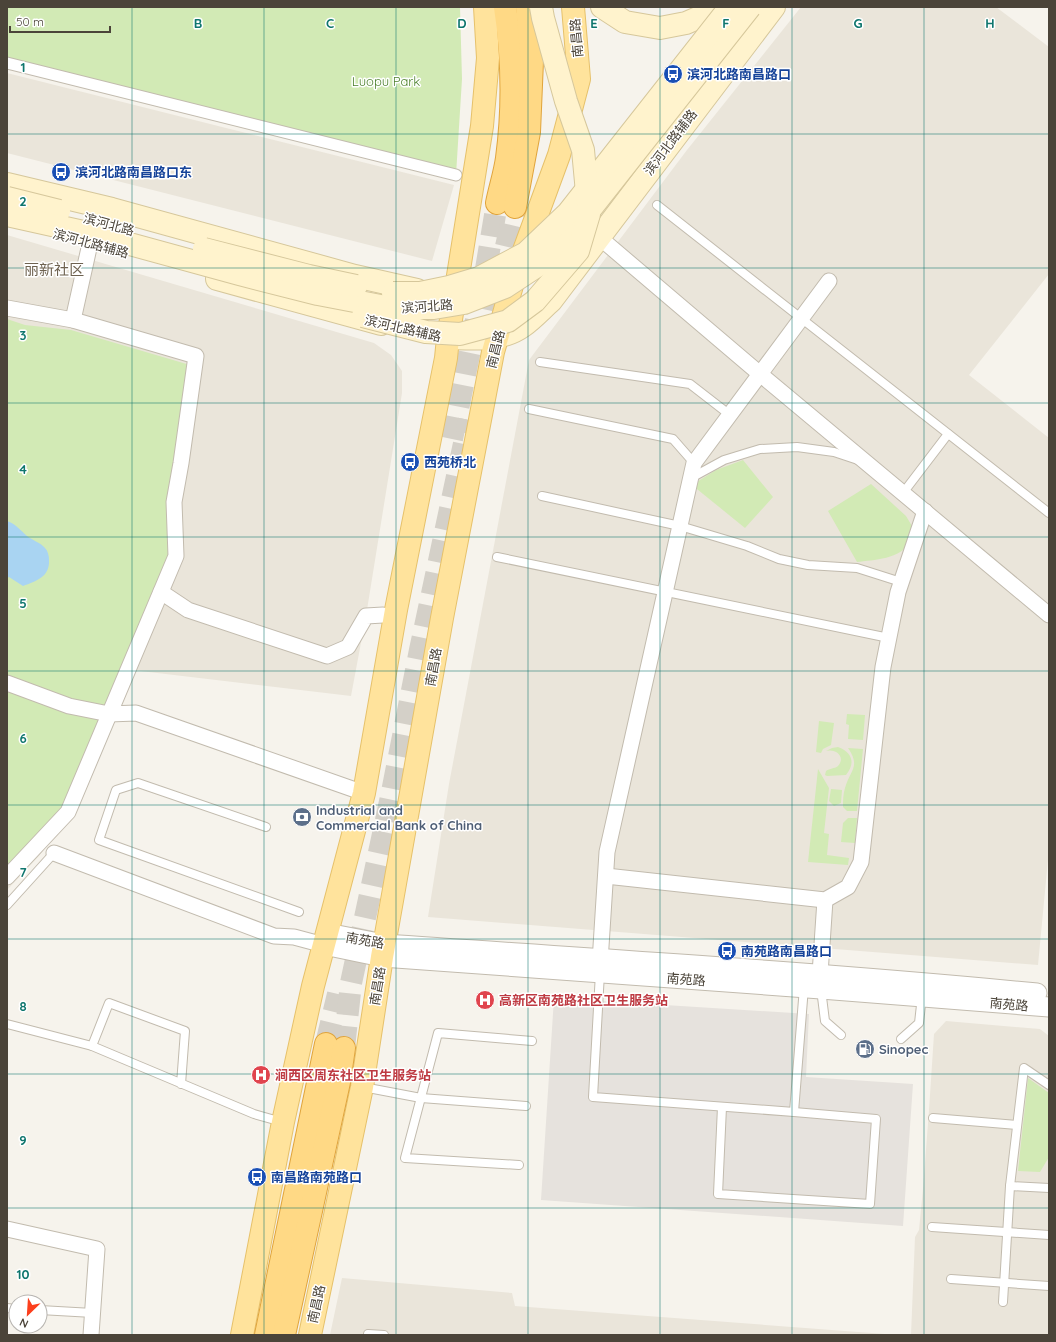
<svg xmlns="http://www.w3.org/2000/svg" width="1056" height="1342" font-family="Quicksand,'Noto Sans SC',sans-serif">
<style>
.residential{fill:#eae5da}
.industrial{fill:#e6e2dd}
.green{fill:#d2eab5}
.water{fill:#a9d4f2}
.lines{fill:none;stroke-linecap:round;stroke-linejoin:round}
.trunk-tunnel{stroke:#d4d0c8;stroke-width:22;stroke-dasharray:22 11;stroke-linecap:butt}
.service-casing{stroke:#c2bbae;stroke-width:10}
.pedestrian-casing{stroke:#c2bbae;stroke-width:13}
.minor-casing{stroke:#c2bbae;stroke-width:17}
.tertiary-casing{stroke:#c2bbae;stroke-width:21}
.secondary-casing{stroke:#d6c79b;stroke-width:24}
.primary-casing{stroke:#e6c16a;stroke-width:24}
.trunk-casing{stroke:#e0a43c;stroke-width:24}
.service{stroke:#fff;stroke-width:8}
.pedestrian{stroke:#fff;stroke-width:11}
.minor{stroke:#fff;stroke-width:15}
.tertiary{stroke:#fff;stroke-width:19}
.secondary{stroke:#fff3cd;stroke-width:22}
.primary{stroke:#ffe39c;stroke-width:22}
.trunk{stroke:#ffd985;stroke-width:22}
.secondary-bridge-casing{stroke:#d6c79b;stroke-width:24;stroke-linecap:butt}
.secondary-bridge{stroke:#fff3cd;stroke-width:22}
.grid{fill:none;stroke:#0f766e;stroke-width:1;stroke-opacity:0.55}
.labels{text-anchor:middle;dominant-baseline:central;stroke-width:3;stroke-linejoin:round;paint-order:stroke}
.street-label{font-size:13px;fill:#4b4439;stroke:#fff}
.transit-label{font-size:13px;font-weight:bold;fill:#164399;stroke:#fff;text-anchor:start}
.park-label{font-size:13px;fill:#4a7f2a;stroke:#fff}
.service-label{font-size:13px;font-weight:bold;fill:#4e5e75;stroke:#fff;text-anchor:start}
.health-label{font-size:13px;font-weight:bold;fill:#be3a42;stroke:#fff;text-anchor:start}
.quarter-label{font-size:15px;fill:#6e6250;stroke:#fff}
.grid-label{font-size:13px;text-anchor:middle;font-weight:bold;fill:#0f766e;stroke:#fff;stroke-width:3;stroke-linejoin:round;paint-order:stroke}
</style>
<rect width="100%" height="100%" fill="#f6f3ec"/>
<!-- residential -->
<g class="residential">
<path d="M801,7H996L1049,47V274L969,375L1049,438V849L1038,965L428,917L449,784L529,360L687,150Z"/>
<path d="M7,73L454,185L432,261L7,153Z"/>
<path d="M7,235L374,343L391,355L402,371V393L366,616L351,696L132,670L71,814L39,856L7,890Z"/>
<path d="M946,1021L1040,1029L1049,1036V1335H911L915,1237L919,1230L923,1189L929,1110L934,1034Z"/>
<path d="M342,1278L512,1293L515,1306L898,1335H330Z"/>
</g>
<!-- industrial -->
<path class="industrial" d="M554,998L809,1014L806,1077L913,1084L903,1226L541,1200Z"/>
<!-- green -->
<g class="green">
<path d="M7,7H460L462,79L456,175L7,63Z"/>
<path d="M7,319L25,325L71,330L190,365L167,501L169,559L64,809L7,868Z"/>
<path d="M743,460L773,497L745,528L692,485L716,470Z"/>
<path d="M871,484L906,516L912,526C911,531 911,537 909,542C902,559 873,560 857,562L828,511Z"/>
<path d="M847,714L865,715L863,740L848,739L849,725L846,724Z"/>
<path d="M819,721L834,723L831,745L823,749L821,753L816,752Z"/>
<path d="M838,747C852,752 856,763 846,775L827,776L825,775L826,771C830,768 834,769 838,766C846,757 836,748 826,751L832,748Z"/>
<path d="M848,748L863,749L857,811H847L843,807C843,801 843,794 845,788C850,770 861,767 848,748Z"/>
<path d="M818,769L829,788L824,833L829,834L827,855L849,858L848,865L808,862Z"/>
<path d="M831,789L842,790L841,803L834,806L829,801Z"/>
<path d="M848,818H857L855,843L841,842L843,823Z"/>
<path d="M1028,1078L1049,1093V1157L1040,1172L1018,1171Z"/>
</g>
<!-- water -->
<path class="water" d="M7,521C16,524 20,530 27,536C32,540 41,543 45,548C48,551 49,556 49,560C50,577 36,581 23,586L9,577L7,578Z"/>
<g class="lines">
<!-- trunk-tunnel -->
<g class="trunk-tunnel">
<path d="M486,269L497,203"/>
<path d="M484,343L515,207"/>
<path d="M452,439L476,320"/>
<path d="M326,1044L338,994"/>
<path d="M344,1048L351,983L392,792L420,650L469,420"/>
</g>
<defs>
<g id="service">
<path d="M657,205L1049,513"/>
<path d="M540,362L690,384L730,415"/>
<path d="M529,409L673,439L694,463"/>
<path d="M691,478L724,460L760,449L797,447L834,452L858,460"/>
<path d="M903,493L948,434"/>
<path d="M542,496L680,526L747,546L779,559L808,565L857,568L901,582"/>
<path d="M497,557L889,638"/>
<path d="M266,827L138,783L116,790L99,840L299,912"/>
<path d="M7,905L54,853"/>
<path d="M600,973L593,1097L794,1112L804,987"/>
<path d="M821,989L825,1021L841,1035"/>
<path d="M7,1024L92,1046"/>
<path d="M901,1039L919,1023L922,996"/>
<path d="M181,1084L185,1031L109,1003L92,1046L254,1114L282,1122"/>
<path d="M363,1087L421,1098L526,1106"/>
<path d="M722,1107L718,1194L870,1204L876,1119L794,1112"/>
<path d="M933,1118L1017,1125"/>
<path d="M519,1165L405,1158L438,1033L532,1041"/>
<path d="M1010,1186L1049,1188"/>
<path d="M932,1227L1049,1235"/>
<path d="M951,1279L1049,1286"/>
<path d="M1003,1302L1010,1186L1024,1068L1049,1085"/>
<path d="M7,1308L16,1309"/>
<path d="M40,1310L93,1313"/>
<path d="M368,1334L384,1335"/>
</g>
<path id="pedestrian" d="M7,63L456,175"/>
<g id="minor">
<path d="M593,232L760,374L1049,615"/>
<path d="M7,308L73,320L196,356L181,463L174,502L176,556L68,812L7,877"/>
<path d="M73,320L95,221"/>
<path d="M161,592L188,610L327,656L348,647L366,616L383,615"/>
<path d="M7,683L69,706L109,714L136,713L364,793"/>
<path d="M54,853L274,936L294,937L324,945"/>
<path d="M606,876L825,900L848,887L861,862L883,667L898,592L925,511"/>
<path d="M600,962L607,852L694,463L829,281"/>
<path d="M820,974L825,900"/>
<path d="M7,1229L97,1249L91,1335"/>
</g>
<g id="tertiary">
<path d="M327,933L384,944C602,959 820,972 1037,993"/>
<path d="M324,945L382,957L821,989L1049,1007"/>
</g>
<g id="secondary">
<path d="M602,7L625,22L660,28L686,23L723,7"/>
<path d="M7,184L112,209L355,276L417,290"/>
<path d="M217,279L381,324"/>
<path d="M453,338C478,339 502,341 523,326C533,319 542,309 551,301L774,7"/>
</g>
<g id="primary">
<path d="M242,1335L283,1122L313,986L364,793L396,610L446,358L448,338L482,126L488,58L485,7"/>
<path d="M310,1335L362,1087L382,957L442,618L493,352L515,275L559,155L579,79L573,7"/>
</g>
<g id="trunk">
<path d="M497,203C500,188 505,173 507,158C514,106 513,59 505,7"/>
<path d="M515,207L529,132L532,61L527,7"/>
<path d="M266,1335L326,1044"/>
<path d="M284,1335L339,1082L344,1048"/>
</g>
</defs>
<!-- service casing -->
<use href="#service" class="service-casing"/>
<!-- pedestrian casing -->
<use href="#pedestrian" class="pedestrian-casing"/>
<!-- minor casing -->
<use href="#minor" class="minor-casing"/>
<!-- tertiary casing -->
<use href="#tertiary" class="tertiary-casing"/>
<!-- secondary casing -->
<use href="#secondary" class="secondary-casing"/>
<!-- primary casing -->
<use href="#primary" class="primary-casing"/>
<!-- trunk casing -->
<use href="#trunk" class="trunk-casing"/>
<!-- service -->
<use href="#service" class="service"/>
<!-- pedestrian -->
<use href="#pedestrian" class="pedestrian"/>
<!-- minor -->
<use href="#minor" class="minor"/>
<!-- tertiary -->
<use href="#tertiary" class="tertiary"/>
<!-- secondary -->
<use href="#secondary" class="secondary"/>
<!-- primary -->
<use href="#primary" class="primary"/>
<!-- trunk -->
<use href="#trunk" class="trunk"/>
<defs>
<g id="secondary-bridge">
<path d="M7,198L59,211"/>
<path d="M7,215L97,235L239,274L318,294L391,308H434L464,303L505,287L543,262L566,240L750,7"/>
<path d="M204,249L309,276L356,286"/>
<path d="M393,293H420L449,287L479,278L526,253L568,213L730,7"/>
<path d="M363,316L426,332L460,334L508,321L535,301L578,251L589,214L583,150L566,101L543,18L541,7"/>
</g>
</defs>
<!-- secondary-bridge casing -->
<use href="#secondary-bridge" class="secondary-bridge-casing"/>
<!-- secondary-bridge -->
<use href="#secondary-bridge" class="secondary-bridge"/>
</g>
<!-- grid -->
<path class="grid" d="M132,7V1335M264,7V1335M396,7V1335M528,7V1335M660,7V1335M792,7V1335M924,7V1335M7,134H1049M7,268H1049M7,403H1049M7,537H1049M7,671H1049M7,805H1049M7,939H1049M7,1074H1049M7,1208H1049"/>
<!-- icons -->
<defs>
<symbol id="bus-disc" viewBox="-11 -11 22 22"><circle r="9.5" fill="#1a4fb4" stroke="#fff"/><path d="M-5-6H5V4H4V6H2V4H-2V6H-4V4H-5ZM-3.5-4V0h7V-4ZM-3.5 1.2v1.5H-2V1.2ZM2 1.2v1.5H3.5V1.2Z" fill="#fff"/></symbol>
<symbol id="bank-disc" viewBox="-11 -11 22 22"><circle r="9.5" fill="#5c6f8a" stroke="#fff"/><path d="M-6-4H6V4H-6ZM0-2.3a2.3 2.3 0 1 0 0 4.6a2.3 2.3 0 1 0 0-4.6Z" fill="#fff"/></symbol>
<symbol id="hospital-disc" viewBox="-11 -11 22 22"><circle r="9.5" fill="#e0444e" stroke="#fff"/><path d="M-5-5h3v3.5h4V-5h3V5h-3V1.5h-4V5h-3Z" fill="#fff"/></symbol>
<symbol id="fuel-disc" viewBox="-11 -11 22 22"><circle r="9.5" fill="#5c6f8a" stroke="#fff"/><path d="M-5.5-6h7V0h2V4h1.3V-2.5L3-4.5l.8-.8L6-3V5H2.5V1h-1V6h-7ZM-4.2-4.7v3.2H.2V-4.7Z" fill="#fff"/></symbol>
</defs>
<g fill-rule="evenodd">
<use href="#bus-disc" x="662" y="63" width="22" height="22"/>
<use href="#bus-disc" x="50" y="161" width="22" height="22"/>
<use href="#bus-disc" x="399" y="451" width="22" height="22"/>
<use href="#bank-disc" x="291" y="806" width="22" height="22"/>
<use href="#bus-disc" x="716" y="940" width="22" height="22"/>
<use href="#hospital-disc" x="474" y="989" width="22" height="22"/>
<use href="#fuel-disc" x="854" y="1038" width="22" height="22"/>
<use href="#hospital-disc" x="250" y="1064" width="22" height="22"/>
<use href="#bus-disc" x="246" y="1166" width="22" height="22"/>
</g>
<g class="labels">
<!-- street labels -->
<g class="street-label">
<text transform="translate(576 38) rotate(-95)">南昌路</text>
<text transform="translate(670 142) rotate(-53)">滨河北路辅路</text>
<text transform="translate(109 224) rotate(15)">滨河北路</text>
<text transform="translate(91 243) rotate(15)">滨河北路辅路</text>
<text transform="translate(427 306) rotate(-4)">滨河北路</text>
<text transform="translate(403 328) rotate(13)">滨河北路辅路</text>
<text transform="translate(495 349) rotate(-76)">南昌路</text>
<text transform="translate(433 667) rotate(-80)">南昌路</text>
<text transform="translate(365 940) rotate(10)">南苑路</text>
<text transform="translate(686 979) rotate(4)">南苑路</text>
<text transform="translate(377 986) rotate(-81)">南昌路</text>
<text transform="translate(1009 1004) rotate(5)">南苑路</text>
<text transform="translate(316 1304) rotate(-78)">南昌路</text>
</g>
<!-- transit labels -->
<g class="transit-label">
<text x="687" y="74">滨河北路南昌路口</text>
<text x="75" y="172">滨河北路南昌路口东</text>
<text x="424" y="462">西苑桥北</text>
<text x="741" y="951">南苑路南昌路口</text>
<text x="271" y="1177">南昌路南苑路口</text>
</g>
<!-- park labels -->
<g class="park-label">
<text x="386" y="81">Luopu Park</text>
</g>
<!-- service labels -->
<g class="service-label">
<text x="316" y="810">Industrial and<tspan x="316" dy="15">Commercial Bank of China</tspan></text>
<text x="879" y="1049">Sinopec</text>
</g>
<!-- health labels -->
<g class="health-label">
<text x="499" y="1000">高新区南苑路社区卫生服务站</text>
<text x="275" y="1075">涧西区周东社区卫生服务站</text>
</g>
<!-- quarter labels -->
<g class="quarter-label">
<text x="54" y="269">丽新社区</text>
</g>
</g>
<g class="grid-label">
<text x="198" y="28">B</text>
<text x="330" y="28">C</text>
<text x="462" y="28">D</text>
<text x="594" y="28">E</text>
<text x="726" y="28">F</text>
<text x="858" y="28">G</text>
<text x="990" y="28">H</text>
<text x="23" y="72">1</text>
<text x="23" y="206">2</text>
<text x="23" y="340">3</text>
<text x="23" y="474">4</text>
<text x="23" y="608">5</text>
<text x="23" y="743">6</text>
<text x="23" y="877">7</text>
<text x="23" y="1011">8</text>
<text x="23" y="1145">9</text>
<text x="23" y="1279">10</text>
</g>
<!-- border -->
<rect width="1056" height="1342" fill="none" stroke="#4b4439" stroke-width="16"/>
<!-- north arrow -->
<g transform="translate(28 1314) rotate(205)"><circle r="19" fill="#ffffff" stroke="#b7b4b0"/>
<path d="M0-3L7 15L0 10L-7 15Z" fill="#fc3f1d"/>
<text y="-6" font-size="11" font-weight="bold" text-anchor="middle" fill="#4b4439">N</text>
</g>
<!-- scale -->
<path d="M10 26v6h100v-6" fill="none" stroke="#4b4439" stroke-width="2"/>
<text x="16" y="26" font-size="12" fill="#4b4439" stroke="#ffffff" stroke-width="3" paint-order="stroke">50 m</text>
</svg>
